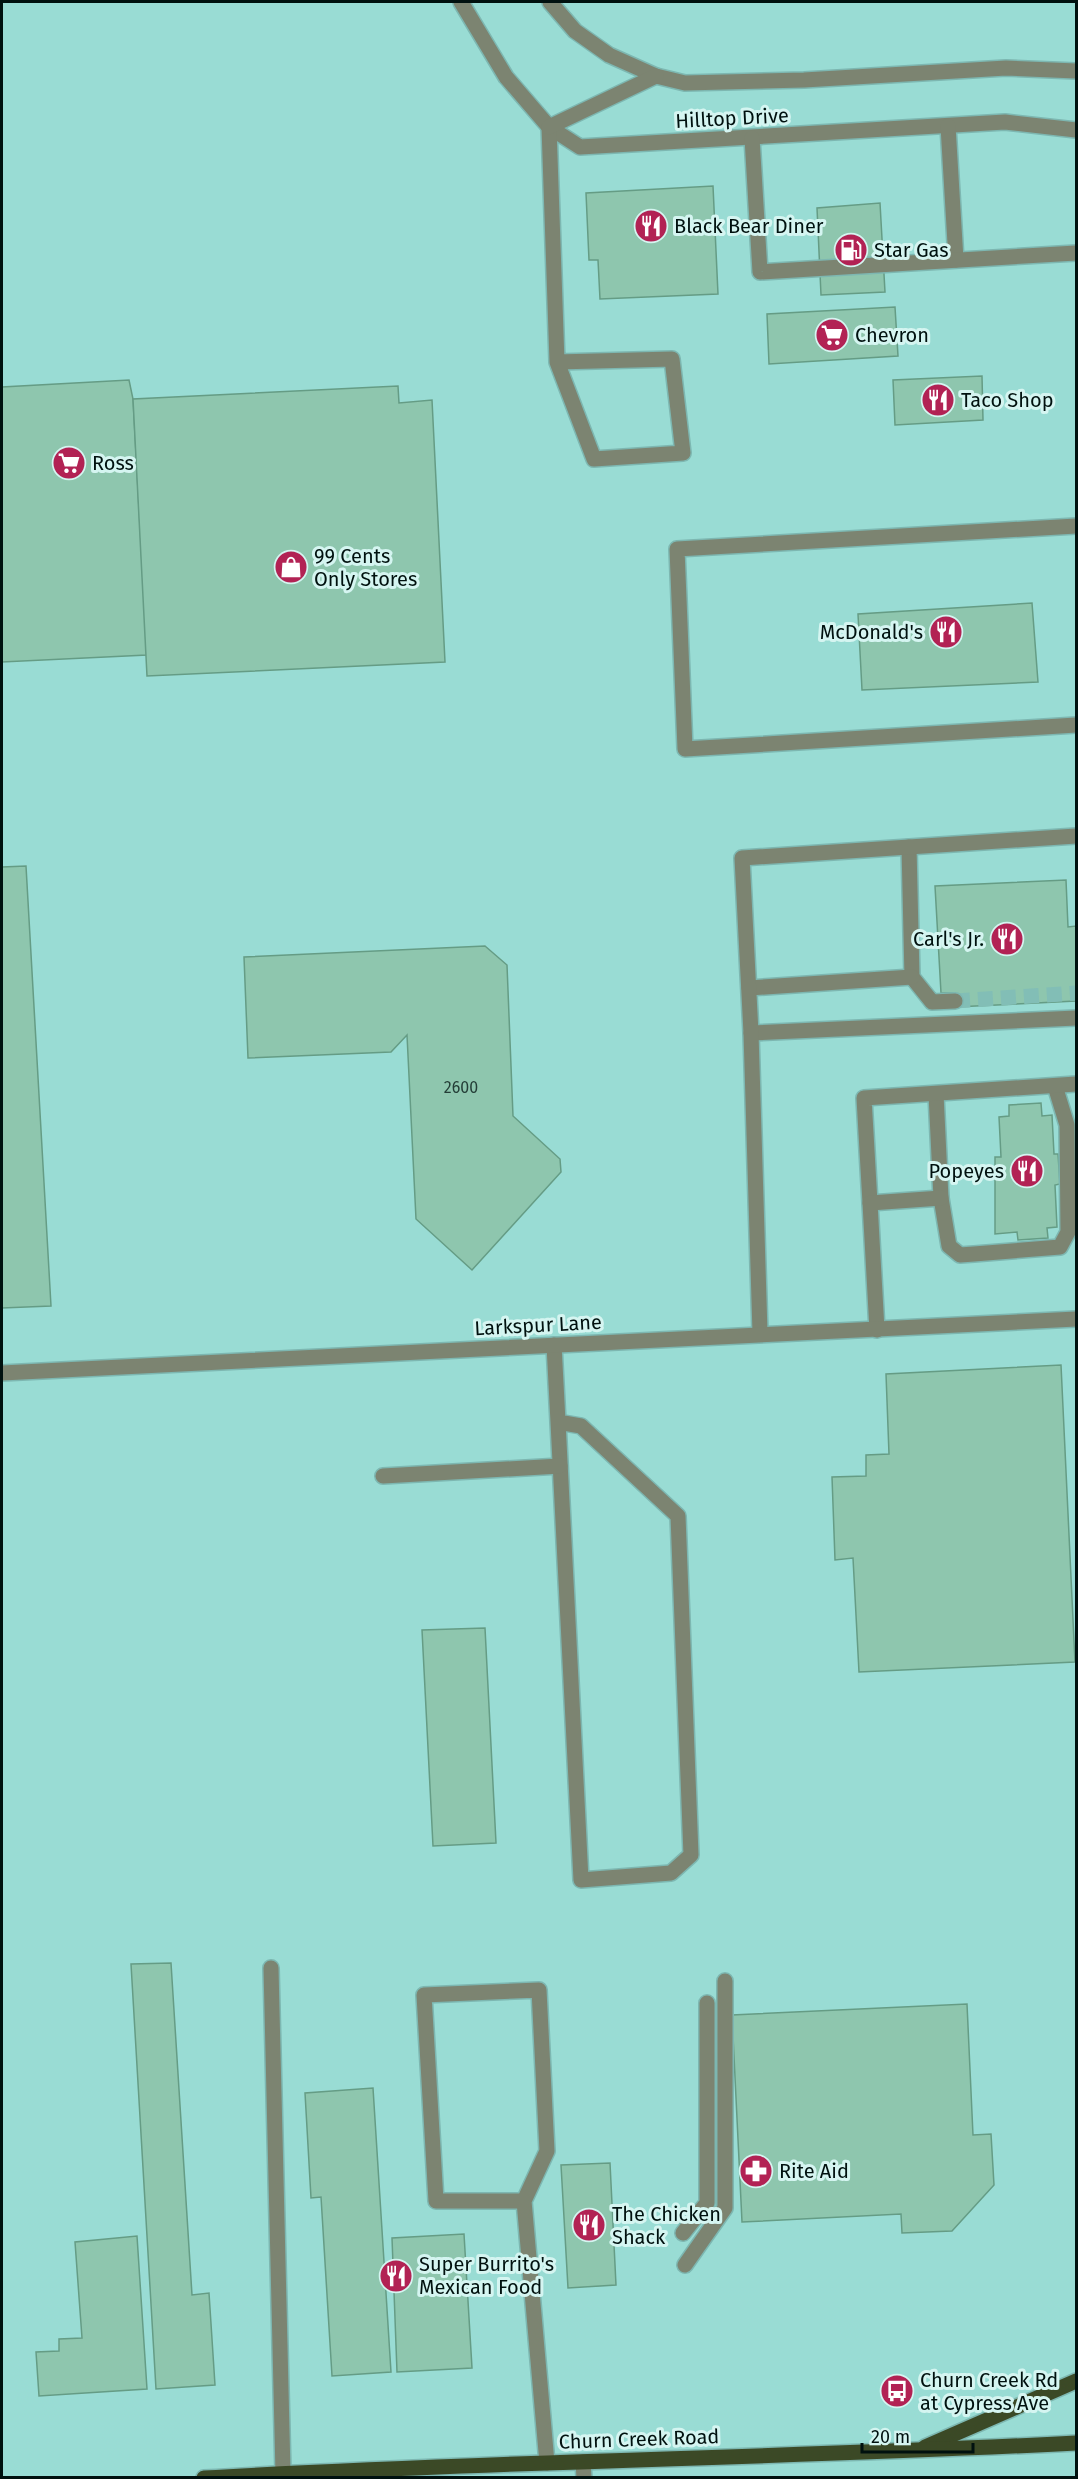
<svg xmlns="http://www.w3.org/2000/svg" width="1078" height="2479" font-family="'Fira Sans',sans-serif">
<style>
.building{fill:#8ec6ae;stroke:#659c85;stroke-width:1.5}
.lines{fill:none;stroke-linecap:round;stroke-linejoin:round}
.minor-tunnel{stroke:#82beb6;stroke-width:15;stroke-dasharray:15 8;stroke-linecap:butt}
.minor-casing{stroke:#7db7b1;stroke-width:18}
.major-casing{stroke:#7db7b1;stroke-width:18}
.minor{stroke:#7c8471;stroke-width:15}
.major{stroke:#3b4926;stroke-width:15}
.labels{text-anchor:middle;dominant-baseline:central;stroke-width:6;stroke-linejoin:round;paint-order:stroke}
.number-label{font-size:16px;fill:#243e37}
.street-label{font-size:20px;fill:#00110f;stroke:#d5f5f1}
.poi-label{font-size:20px;fill:#00110f;stroke:#d5f5f1;text-anchor:start}
</style>
<rect width="100%" height="100%" fill="#99dcd4"/>
<!-- building -->
<g class="building">
<path d="M713,186L718,294L600,299L598,260H589L586,193Z"/>
<path d="M880,203L885,292L821,295L817,208Z"/>
<path d="M895,307L898,356L769,364L767,314Z"/>
<path d="M982,376L983,420L895,425L893,380Z"/>
<path d="M129,380L133,399L147,655L2,662V387Z"/>
<path d="M398,386L399,403L432,400L445,662L147,676L133,399Z"/>
<path d="M1032,603L1038,682L862,690L858,614Z"/>
<path d="M26,866L51,1306L2,1308V867Z"/>
<path d="M1066,880L1068,927L1076,926V1001L955,1007V993H941L935,886Z"/>
<path d="M485,946L507,965L513,1116L560,1159L561,1172L472,1270L416,1219L407,1035L391,1052L248,1058L244,957Z"/>
<path d="M1041,1103L1042,1116L1052,1115L1054,1154H1058L1060,1184L1055,1185L1057,1227L1047,1228L1048,1238L1018,1240L1017,1232L995,1234V1157H1001L999,1117L1009,1116V1105Z"/>
<path d="M1061,1365L1075,1662L859,1672L853,1558L835,1560L832,1477L866,1476V1455L889,1454L886,1374Z"/>
<path d="M485,1628L496,1843L433,1846L422,1630Z"/>
<path d="M171,1963L192,2295L209,2293L215,2385L156,2389L131,1964Z"/>
<path d="M967,2004L973,2135L991,2134L994,2185L952,2231L902,2233L901,2214L742,2222L732,2015Z"/>
<path d="M373,2088L391,2372L332,2376L321,2197L311,2198L305,2093Z"/>
<path d="M610,2163L616,2285L568,2288L561,2165Z"/>
<path d="M464,2234L472,2368L397,2372L392,2238Z"/>
<path d="M137,2236L147,2389L39,2396L36,2352L59,2351V2339L82,2338L75,2242Z"/>
</g>
<g class="lines">
<!-- minor-tunnel -->
<path class="minor-tunnel" d="M955,1001L1076,993"/>
<defs>
<g id="minor">
<path d="M461,2L506,77L549,127L580,147L1005,122L1076,130"/>
<path d="M550,2L575,31L609,55L656,76L685,83L804,80L1006,68L1076,71"/>
<path d="M948,126L956,260"/>
<path d="M549,127L557,362L594,459L683,453L672,359L557,362"/>
<path d="M549,127L656,76"/>
<path d="M752,138L760,272L1076,253"/>
<path d="M1076,526L677,549L685,749L1076,725"/>
<path d="M909,847L912,977L932,1002L955,1001"/>
<path d="M749,988L912,977"/>
<path d="M751,1033L1076,1018"/>
<path d="M936,1094L941,1198L949,1246L960,1255L974,1254L1060,1247L1068,1232L1067,1125L1055,1086"/>
<path d="M870,1203L864,1098L1076,1084"/>
<path d="M877,1330L870,1203L941,1198"/>
<path d="M760,1333L751,1033L742,858L1076,836"/>
<path d="M554,1345L558,1422L581,1426L678,1516L691,1855L671,1873L581,1880L558,1422"/>
<path d="M2,1373L1076,1319"/>
<path d="M383,1476L560,1466"/>
<path d="M271,1968L283,2473"/>
<path d="M524,2201H436L424,1995L539,1990L547,2151L524,2201L547,2463"/>
<path d="M683,2233L707,2203V2003"/>
<path d="M685,2265L725,2208V1981"/>
<path d="M583,2462L584,2478"/>
</g>
<g id="major">
<path d="M925,2447L1076,2381"/>
<path d="M204,2478C494,2461 786,2458 1076,2443"/>
</g>
</defs>
<!-- minor casing -->
<use href="#minor" class="minor-casing"/>
<!-- major casing -->
<use href="#major" class="major-casing"/>
<!-- minor -->
<use href="#minor" class="minor"/>
<!-- major -->
<use href="#major" class="major"/>
</g>
<!-- icons -->
<defs>
<symbol id="restaurant-disc" viewBox="-11 -11 22 22"><circle r="9.5" fill="#b22254" stroke="#d5f5f1"/><path d="M-5-6h1v4h1v-4h1v4h1v-4h1v5L-1.5 .5V6h-2V.5L-5-1ZM5-6V6H3V1.5H1.5Q1.5-4 5-6Z" fill="#fff"/></symbol>
<symbol id="fuel-disc" viewBox="-11 -11 22 22"><circle r="9.5" fill="#b22254" stroke="#d5f5f1"/><path d="M-5.5-6h7V0h2V4h1.3V-2.5L3-4.5l.8-.8L6-3V5H2.5V1h-1V6h-7ZM-4.2-4.7v3.2H.2V-4.7Z" fill="#fff"/></symbol>
<symbol id="supermarket-disc" viewBox="-11 -11 22 22"><circle r="9.5" fill="#b22254" stroke="#d5f5f1"/><path d="M-6-5.5h2.5l.6 2H6L4.5 2H-2.5L-4.4-4H-6ZM-1.5 3.2a1.3 1.3 0 1 0 .1 0ZM3 3.2a1.3 1.3 0 1 0 .1 0Z" fill="#fff"/></symbol>
<symbol id="shop-disc" viewBox="-11 -11 22 22"><circle r="9.5" fill="#b22254" stroke="#d5f5f1"/><path d="M-5-2.5h2.3a2.7 3.5 0 0 1 5.4 0H5L5.5 6h-11ZM-1.5-2.5h3a1.5 2.3 0 0 0-3 0Z" fill="#fff"/></symbol>
<symbol id="pharmacy-disc" viewBox="-11 -11 22 22"><circle r="9.5" fill="#b22254" stroke="#d5f5f1"/><path d="M-2-6h4v4h4v4h-4v4h-4v-4h-4v-4h4Z" fill="#fff"/></symbol>
<symbol id="bus-disc" viewBox="-11 -11 22 22"><circle r="9.5" fill="#b22254" stroke="#d5f5f1"/><path d="M-5-6H5V4H4V6H2V4H-2V6H-4V4H-5ZM-3.5-4V0h7V-4ZM-3.5 1.2v1.5H-2V1.2ZM2 1.2v1.5H3.5V1.2Z" fill="#fff"/></symbol>
</defs>
<g fill-rule="evenodd">
<use href="#restaurant-disc" x="632" y="207" width="38" height="38"/>
<use href="#fuel-disc" x="832" y="231" width="38" height="38"/>
<use href="#supermarket-disc" x="813" y="316" width="38" height="38"/>
<use href="#restaurant-disc" x="919" y="381" width="38" height="38"/>
<use href="#supermarket-disc" x="50" y="444" width="38" height="38"/>
<use href="#shop-disc" x="272" y="548" width="38" height="38"/>
<use href="#restaurant-disc" x="927" y="613" width="38" height="38"/>
<use href="#restaurant-disc" x="988" y="920" width="38" height="38"/>
<use href="#restaurant-disc" x="1008" y="1152" width="38" height="38"/>
<use href="#pharmacy-disc" x="737" y="2152" width="38" height="38"/>
<use href="#restaurant-disc" x="570" y="2206" width="38" height="38"/>
<use href="#restaurant-disc" x="377" y="2257" width="38" height="38"/>
<use href="#bus-disc" x="878" y="2372" width="38" height="38"/>
</g>
<g class="labels">
<!-- number labels -->
<g class="number-label">
<text x="461" y="1087">2600</text>
</g>
<!-- street labels -->
<g class="street-label">
<text transform="translate(732 118) rotate(-3)">Hilltop Drive</text>
<text transform="translate(538 1325) rotate(-3)">Larkspur Lane</text>
<text transform="translate(639 2439) rotate(-2)">Churn Creek Road</text>
</g>
<!-- poi labels -->
<g class="poi-label">
<text x="674" y="226">Black Bear Diner</text>
<text x="874" y="250">Star Gas</text>
<text x="855" y="335">Chevron</text>
<text x="961" y="400">Taco Shop</text>
<text x="92" y="463">Ross</text>
<text x="314" y="556">99 Cents<tspan x="314" dy="23">Only Stores</tspan></text>
<text x="923" y="632" text-anchor="end">McDonald's</text>
<text x="984" y="939" text-anchor="end">Carl's Jr.</text>
<text x="1004" y="1171" text-anchor="end">Popeyes</text>
<text x="779" y="2171">Rite Aid</text>
<text x="612" y="2214">The Chicken<tspan x="612" dy="23">Shack</tspan></text>
<text x="419" y="2264">Super Burrito's<tspan x="419" dy="23">Mexican Food</tspan></text>
<text x="920" y="2380">Churn Creek Rd<tspan x="920" dy="23">at Cypress Ave</tspan></text>
</g>
</g>
<!-- border -->
<rect width="1078" height="2479" fill="none" stroke="#00110f" stroke-width="6"/>
<!-- scale -->
<path d="M862 2443v9h111v-9" fill="none" stroke="#00110f" stroke-width="3"/>
<text x="871" y="2443" font-size="18" fill="#00110f" stroke="#d5f5f1" stroke-width="4.5" paint-order="stroke">20 m</text>
</svg>
